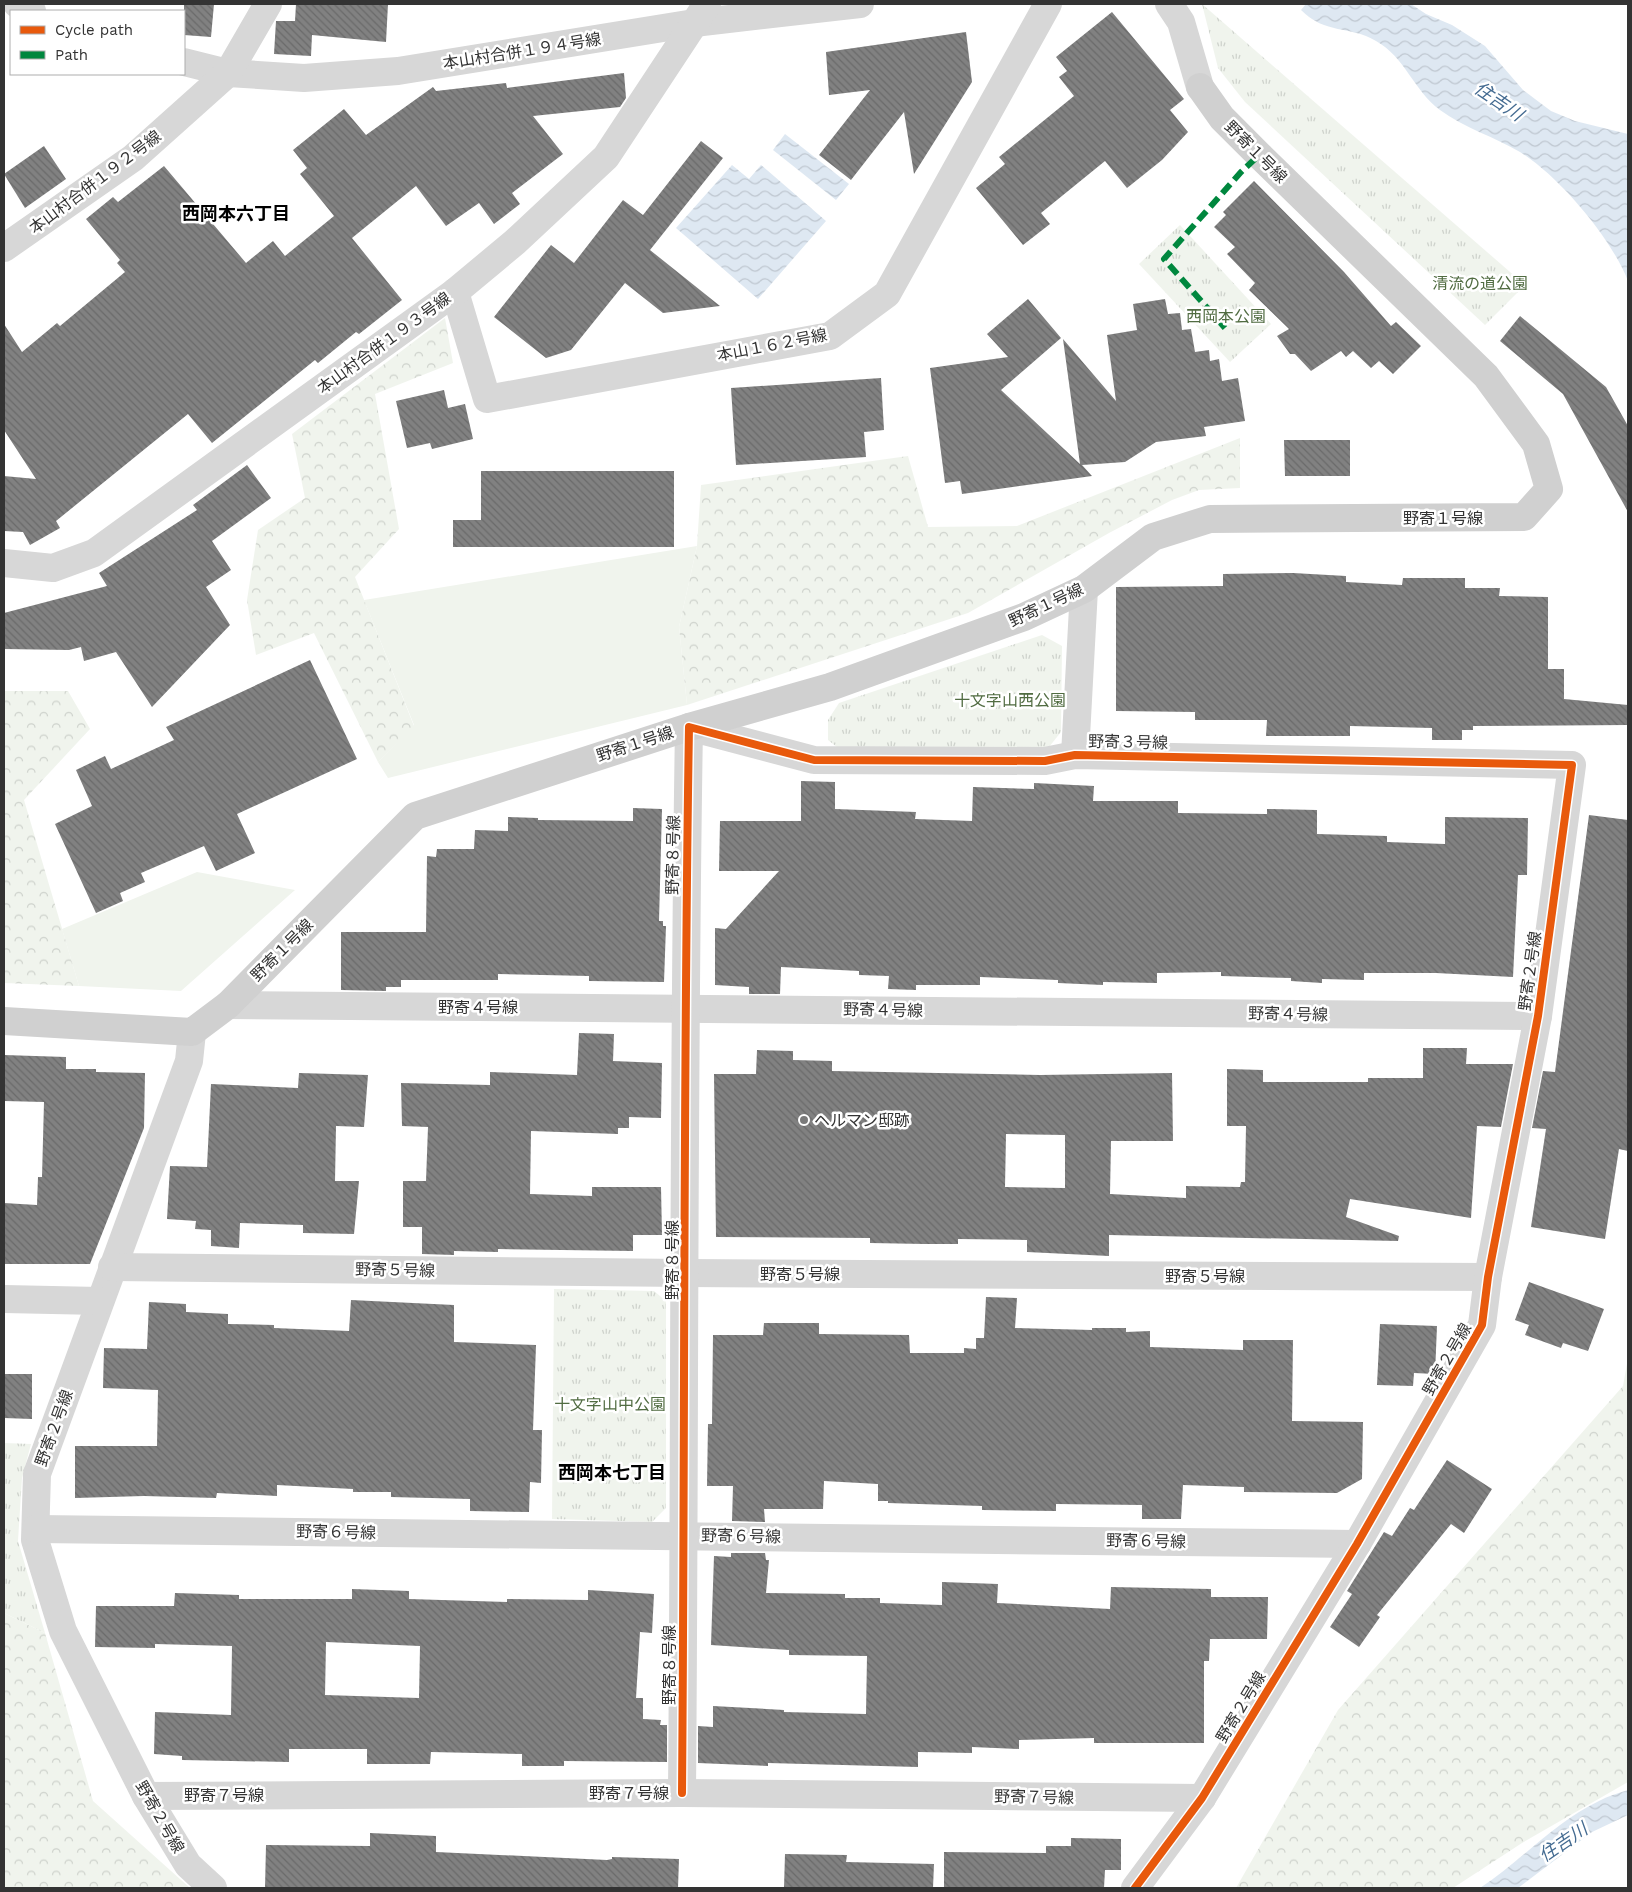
<svg xmlns="http://www.w3.org/2000/svg" width="1632" height="1892" font-family="'Work Sans','Noto Sans JP',sans-serif">
<style>
.grass{fill:#f0f4ed}
.forest{fill:url(#forest-crowns)}
.park{fill:url(#park-tufts)}
.water{fill:url(#water-waves)}
.building{fill:url(#building-back-hatch);fill-rule:evenodd}
.lines{fill:none;stroke-linecap:round;stroke-linejoin:round}
.street{stroke:#d7d7d7;stroke-width:28}
.secondary{stroke:#d0d0d0;stroke-width:28}
.quiet{stroke:#00873e;stroke-width:6;stroke-dasharray:12 6;stroke-linecap:butt}
.cycleway-casing{stroke:#fff;stroke-width:11}
.cycleway{stroke:#e8590c;stroke-width:8}
.poi-dot{fill:#7a7a7a;stroke:#fff;stroke-width:2}
.labels{text-anchor:middle;dominant-baseline:central;stroke-width:5;stroke-linejoin:round;paint-order:stroke}
.street-label{font-size:16px;fill:#333;stroke:#fff}
.park-label{font-size:16px;fill:#516c42;stroke:#fff}
.poi-label{font-size:16px;fill:#333;stroke:#fff;text-anchor:start}
.water-label{font-size:18px;font-style:italic;fill:#446b91;stroke:#fff}
.neighbourhood-label{font-size:18px;font-weight:bold;fill:#000;stroke:#fff}
</style>
<defs>
<pattern id="forest-crowns" width="20" height="18" patternUnits="userSpaceOnUse" patternTransform="scale(1.25)"><rect width="20" height="18" fill="#f0f4ed"/><path d="M2 6a3 3 0 1 1 6 0M12 15a3 3 0 1 1 6 0" fill="none" stroke="#ced2cc"/></pattern>
<pattern id="park-tufts" width="24" height="20" patternUnits="userSpaceOnUse" patternTransform="scale(1.25)"><rect width="24" height="20" fill="#f0f4ed"/><path d="M3 7l-1-3M5 7V3M7 7l1-3M15 17l-1-3M17 17v-4M19 17l1-3" fill="none" stroke="#ced2cc"/></pattern>
<pattern id="water-waves" width="16" height="10" patternUnits="userSpaceOnUse" patternTransform="scale(1.25)"><rect width="16" height="10" fill="#dee8f2"/><path d="M0 5q4-4 8 0t8 0" fill="none" stroke="#bfc7d0"/></pattern>
<pattern id="building-back-hatch" width="6" height="6" patternUnits="userSpaceOnUse" patternTransform="scale(1.25)"><rect width="6" height="6" fill="#818181"/><path d="M-1 5l2 2M0 0l6 6M5-1l2 2" fill="none" stroke="#6a6a6a"/></pattern>
</defs>
<rect width="100%" height="100%" fill="#fff"/>
<!-- grass -->
<g class="grass">
<path d="M697,546L679,627L687,705L388,778L378,762L414,725L364,600Z"/>
<path d="M197,872L295,890L181,991L79,986L62,929Z"/>
</g>
<!-- forest -->
<g class="forest">
<path d="M445,318L453,363L375,394L399,529L355,577L414,726L378,762L314,633L256,655L247,600L258,530L305,498L292,434Z"/>
<path d="M1240,438V488L1199,490L1172,500L1109,533L968,613L687,705L679,627L697,546L701,485L908,456L928,527L1017,526Z"/>
<path d="M4,691H68L90,729L24,800L79,986L4,983Z"/>
<path d="M1628,1358V1782L1522,1843L1453,1888H1236L1338,1710L1623,1386Z"/>
<path d="M4,1613L45,1633L93,1801L190,1888H4Z"/>
</g>
<!-- park -->
<g class="park">
<path d="M1202,4L1525,285L1485,325L1245,102L1218,68Z"/>
<path d="M1180,225L1271,324L1230,362L1139,264Z"/>
<path d="M1042,635L1062,646L1061,732L1045,752L842,751L828,740V720L839,703Z"/>
<path d="M554,1289L654,1291L666,1301V1508L652,1522L552,1519Z"/>
<path d="M4,1443L31,1444L22,1478L18,1541L45,1633L4,1613Z"/>
</g>
<!-- water -->
<g class="water">
<path d="M1306,4H1411L1426,14L1452,25L1485,46L1523,90L1551,111L1575,121L1628,134V281C1612,239 1559,176 1520,152C1495,137 1464,128 1440,110C1414,91 1405,57 1376,41C1349,25 1326,35 1301,10Z"/>
<path d="M785,134L849,184L836,200L773,150Z"/>
<path d="M732,165L749,179L761,165L826,221L758,299L676,228Z"/>
<path d="M1628,1790V1815L1592,1832L1518,1888H1480C1521,1861 1555,1822 1599,1801C1608,1796 1619,1793 1628,1790Z"/>
</g>
<!-- building -->
<g class="building">
<path d="M184,4H214L211,37L184,35Z"/>
<path d="M296,4H388L386,42L312,35L311,56L274,54L276,21H295Z"/>
<path d="M1112,12L1184,99L1170,110L1188,132L1162,160L1127,188L1105,161L1041,213L1050,224L1023,245L976,188L1005,164L999,157L1074,96L1059,77L1067,71L1056,57Z"/>
<path d="M966,32L972,82L914,174L904,112L851,180L819,155L870,90L829,95L826,52Z"/>
<path d="M624,73L626,98L620,107L533,116L563,154L512,193L520,204L494,224L479,203L446,226L416,186L352,238L402,300L359,334L356,332L318,363L315,360L212,443L188,414L56,521L60,528L30,545L23,532L4,531V476L36,479L4,430V324L22,352L57,323L60,326L125,272L117,263L120,260L86,219L113,197L118,202L164,166L246,263L273,241L285,256L334,216L300,174L307,168L293,150L344,109L366,135L433,87L436,91L506,83L507,88Z"/>
<path d="M701,141L723,158L650,250L720,306L663,313L625,283L571,350L546,358L494,317L551,245L574,263L623,200L643,215Z"/>
<path d="M44,146L66,179L25,208L4,174Z"/>
<path d="M1254,181L1344,272L1391,326L1396,322L1421,346L1393,374L1379,361L1371,368L1353,351L1346,357L1341,351L1311,371L1295,354H1290L1277,336L1289,329L1249,290L1255,283L1227,254L1235,247L1214,227L1226,215L1223,212Z"/>
<path d="M1028,299L1061,338L1001,390L1080,464L1063,339L1116,401L1107,335L1137,330L1133,304L1165,299L1168,314L1180,313L1182,330L1191,329L1195,352L1209,350L1210,361L1219,359L1222,381L1238,378L1245,421L1204,427L1206,436L1156,442L1125,462L1082,465L1092,476L962,494L960,481L945,483L930,368L1008,357L987,334Z"/>
<path d="M1520,316L1606,387L1628,426V512L1563,394L1500,341Z"/>
<path d="M881,378L884,430L864,432L866,457L736,465L731,388Z"/>
<path d="M444,390L448,408L465,404L473,439L432,449L430,443L407,448L396,401Z"/>
<path d="M1284,440H1350V476H1285Z"/>
<path d="M247,465L271,498L212,541L231,570L206,587L230,625L152,707L116,652L84,661L81,647L69,650L4,649V613L107,586L99,573L197,510L193,505Z"/>
<path d="M481,471H674V547H453V520H481Z"/>
<path d="M1293,573L1346,576V582L1402,585L1403,578H1465V588H1500L1499,596L1548,597V669H1564V699L1628,705V725L1473,726V730H1462V740H1432V728L1350,726V736H1266L1267,720H1195V712L1116,711V587L1223,586V574Z"/>
<path d="M310,660L357,759L237,814L255,853L216,871L204,846L141,873L145,882L120,893L123,901L96,913L55,824L92,806L76,770L105,756L111,769L174,740L166,727Z"/>
<path d="M801,781L835,782V809L916,812L915,819L972,821L973,787L1034,789V783L1094,786L1093,801H1178V813L1267,814V809L1317,810V834L1387,836V842L1445,844V817L1528,818L1527,875H1518L1513,977L1436,973H1364V980L1322,979V983L1291,981V978L1221,976V972L1157,973V983L1103,982V985L1058,983V980L980,977V985H916V990L888,989L889,976L859,975V971L781,967L780,994H749V987L715,985V928L726,929L779,871H719L720,821H801Z"/>
<path d="M633,808L662,809L659,921H663V926H666L664,982L589,981V976L498,974V980H401V987H386V991L341,990V932H426L427,856L436,857L437,849H474L475,830L508,831V817L538,818V820L633,821Z"/>
<path d="M1589,815L1628,820V1151L1619,1149L1605,1239L1531,1227L1546,1129L1532,1128L1543,1071L1555,1072Z"/>
<path d="M579,1033L614,1034L613,1061L662,1063L661,1118L629,1117V1128H618V1134L531,1131L530,1194L592,1196V1187H661L662,1235H633V1251L498,1249V1252L454,1251V1255L422,1254V1227H403V1181H426L428,1127L402,1126L401,1083L490,1085V1072L577,1075Z"/>
<path d="M1423,1048H1467L1466,1064H1513L1501,1127L1477,1126L1471,1218L1350,1199L1346,1217L1399,1236L1398,1241L1109,1235V1256L1027,1252V1240L958,1239V1244H925L870,1243V1238L716,1237L714,1074H756L757,1050L793,1051V1060L832,1061V1071L1040,1075L1172,1073L1173,1141H1111L1110,1194L1186,1198V1186L1240,1187L1241,1182H1245L1246,1126H1227V1069L1263,1070V1082H1368V1078H1423ZM1006,1134L1065,1135V1188L1005,1187Z"/>
<path d="M4,1055L66,1057V1069H96V1072L145,1073L144,1128L90,1264H4V1203L37,1205L38,1177H42L44,1102L4,1101Z"/>
<path d="M299,1073L368,1075L364,1127L336,1126L335,1181H359L354,1234L303,1233V1225L240,1223L239,1248L211,1246V1230L195,1229L196,1221L167,1219L170,1166L207,1167L211,1084L298,1088Z"/>
<path d="M1529,1282L1604,1309L1588,1351L1563,1343L1561,1348L1525,1335L1529,1325L1515,1320Z"/>
<path d="M986,1297L1017,1298L1015,1328L1092,1330V1328H1126V1332L1150,1331V1347L1243,1350V1340H1293L1292,1421L1363,1422L1362,1479L1337,1493L1244,1492V1487L1183,1485L1181,1519H1142V1505L1056,1504V1511L982,1510V1506L888,1503V1501H878V1484L824,1481L823,1509H764L765,1522L732,1521L733,1486H707L708,1424H712L713,1335H763L764,1323H819V1334L909,1335L910,1353H964V1348L976,1349V1338H984Z"/>
<path d="M351,1300L454,1305V1342L536,1345L533,1430H542L541,1483L530,1482L529,1512L470,1511V1499L391,1497V1492H353V1489L277,1485V1496L217,1493L216,1498L144,1496L75,1498V1446H157L158,1390L103,1388L104,1348L147,1349L149,1302L186,1304V1312L228,1314V1324L274,1325V1328L349,1331Z"/>
<path d="M1380,1324L1437,1326L1435,1374L1414,1373L1413,1386L1377,1385Z"/>
<path d="M4,1374H32V1419L4,1418Z"/>
<path d="M1447,1460L1492,1489L1464,1533L1451,1524L1377,1615L1380,1617L1359,1647L1330,1627L1352,1594L1347,1591L1384,1532L1392,1536L1410,1508L1414,1510Z"/>
<path d="M731,1553H765L766,1560H769L766,1593L845,1594V1598H880V1603L942,1605V1582L998,1584L997,1603L1110,1609L1111,1587L1211,1589V1597H1268L1267,1639H1210L1209,1661H1204V1743H1094V1738L1019,1740V1749L972,1747V1753L918,1752V1767L768,1763V1766L698,1763V1726L713,1727V1706L784,1710V1712L866,1714L867,1656L789,1655V1650L711,1645L714,1556L731,1557Z"/>
<path d="M352,1589L409,1591V1599L507,1602V1599L588,1600V1590L654,1594L652,1633L640,1632L636,1698H643V1719L661,1720L660,1725H667V1762L564,1761V1766H522V1754L431,1752L430,1764H367V1749H289V1762L182,1760V1756L154,1754L155,1712L231,1715L232,1646L155,1644V1648L95,1647L96,1606H174L175,1593L239,1595V1599H352ZM326,1642L420,1646L419,1698L325,1695Z"/>
<path d="M370,1833L436,1836V1852L607,1860L612,1859V1857L679,1859L678,1888H265L266,1845L370,1846Z"/>
<path d="M1071,1838L1121,1839V1870H1105L1104,1888H944V1852L1046,1853V1846H1071Z"/>
<path d="M785,1854L847,1855L846,1862L934,1864L933,1888H784Z"/>
</g>
<g class="lines">
<!-- street -->
<g class="street">
<path d="M17,4L32,11"/>
<path d="M1169,4L1181,22L1200,87"/>
<path d="M184,62L228,73L304,78L398,71L694,23L860,4"/>
<path d="M4,248L133,158L228,73L268,4"/>
<path d="M455,292L487,399L830,336L887,294L1048,4"/>
<path d="M4,563L53,568L94,553L455,292L515,242L606,157L707,4"/>
<path d="M1075,755L1084,589"/>
<path d="M228,1005L1538,1016"/>
<path d="M192,1032L189,1061L37,1474L35,1540L63,1631L146,1796L188,1865L213,1888"/>
<path d="M112,1267L686,1273L1488,1277"/>
<path d="M4,1299L100,1301"/>
<path d="M36,1529L1357,1544"/>
<path d="M682,1793C685,1438 683,1082 689,727L814,760L1045,761L1075,755L1572,765L1538,1016L1488,1277L1482,1325L1357,1544L1202,1798L1135,1888"/>
<path d="M146,1796L682,1793L1202,1798"/>
</g>
<!-- secondary -->
<path class="secondary" d="M4,1021L192,1032L228,1005L415,816L689,727L830,687L1024,617L1084,589L1153,537L1210,519L1524,517L1549,489L1536,444L1486,376L1259,155L1222,118L1200,87"/>
<!-- quiet -->
<path class="quiet" d="M1225,328L1164,259L1241,172L1259,155"/>
<defs>
<path id="cycleway" d="M682,1793C685,1438 683,1082 689,727L814,760L1045,761L1075,755L1572,765L1538,1016L1488,1277L1482,1325L1357,1544L1202,1798L1135,1888"/>
</defs>
<!-- cycleway casing -->
<use href="#cycleway" class="cycleway-casing"/>
<!-- cycleway -->
<use href="#cycleway" class="cycleway"/>
</g>
<!-- markers -->
<circle class="poi-dot" cx="804" cy="1120" r="5"/>
<g class="labels">
<!-- street labels -->
<g class="street-label">
<text transform="translate(522 51) rotate(-9)">本山村合併１９４号線</text>
<text transform="translate(1256 152) rotate(45)">野寄１号線</text>
<text transform="translate(95 182) rotate(-37)">本山村合併１９２号線</text>
<text transform="translate(384 343) rotate(-36)">本山村合併１９３号線</text>
<text transform="translate(772 345) rotate(-11)">本山１６２号線</text>
<text x="1443" y="518">野寄１号線</text>
<text transform="translate(1046 605) rotate(-25)">野寄１号線</text>
<text transform="translate(1128 742) rotate(1)">野寄３号線</text>
<text transform="translate(635 744) rotate(-18)">野寄１号線</text>
<text transform="translate(673 855) rotate(-89)">野寄８号線</text>
<text transform="translate(282 950) rotate(-45)">野寄１号線</text>
<text transform="translate(1530 971) rotate(-82)">野寄２号線</text>
<text x="478" y="1007">野寄４号線</text>
<text transform="translate(883 1010) rotate(1)">野寄４号線</text>
<text transform="translate(1288 1014) rotate(1)">野寄４号線</text>
<text transform="translate(672 1260) rotate(-90)">野寄８号線</text>
<text transform="translate(395 1270) rotate(1)">野寄５号線</text>
<text x="800" y="1274">野寄５号線</text>
<text x="1205" y="1276">野寄５号線</text>
<text transform="translate(1447 1359) rotate(-60)">野寄２号線</text>
<text transform="translate(54 1428) rotate(-70)">野寄２号線</text>
<text transform="translate(336 1532) rotate(1)">野寄６号線</text>
<text transform="translate(741 1536) rotate(1)">野寄６号線</text>
<text transform="translate(1146 1541) rotate(1)">野寄６号線</text>
<text transform="translate(669 1665) rotate(-90)">野寄８号線</text>
<text transform="translate(1241 1707) rotate(-59)">野寄２号線</text>
<text x="629" y="1793">野寄７号線</text>
<text x="224" y="1795">野寄７号線</text>
<text transform="translate(1034 1797) rotate(1)">野寄７号線</text>
<text transform="translate(160 1817) rotate(60)">野寄２号線</text>
</g>
<!-- park labels -->
<g class="park-label">
<text x="1480" y="283">清流の道公園</text>
<text x="1226" y="316">西岡本公園</text>
<text x="1010" y="700">十文字山西公園</text>
<text x="610" y="1404">十文字山中公園</text>
</g>
<!-- poi labels -->
<g class="poi-label">
<text x="814" y="1120">ヘルマン邸跡</text>
</g>
<!-- water labels -->
<g class="water-label">
<text transform="translate(1499 101) rotate(34)">住吉川</text>
<text transform="translate(1563 1842) rotate(-34)">住吉川</text>
</g>
<!-- neighbourhood labels -->
<g class="neighbourhood-label">
<text x="236" y="213">西岡本六丁目</text>
<text x="612" y="1472">西岡本七丁目</text>
</g>
</g>
<!-- border -->
<rect width="1632" height="1892" fill="none" stroke="#333333" stroke-width="10"/>
<!-- legend -->
<rect x="10" y="10" width="175" height="65" fill="#ffffff" stroke="#adadad"/>
<rect x="20" y="26" width="25" height="8" fill="#e8590c" stroke="#adadad"/>
<text x="55" y="35" font-size="15" fill="#333333">Cycle path</text>
<rect x="20" y="51" width="25" height="8" fill="#00873e" stroke="#adadad"/>
<text x="55" y="60" font-size="15" fill="#333333">Path</text>
</svg>
